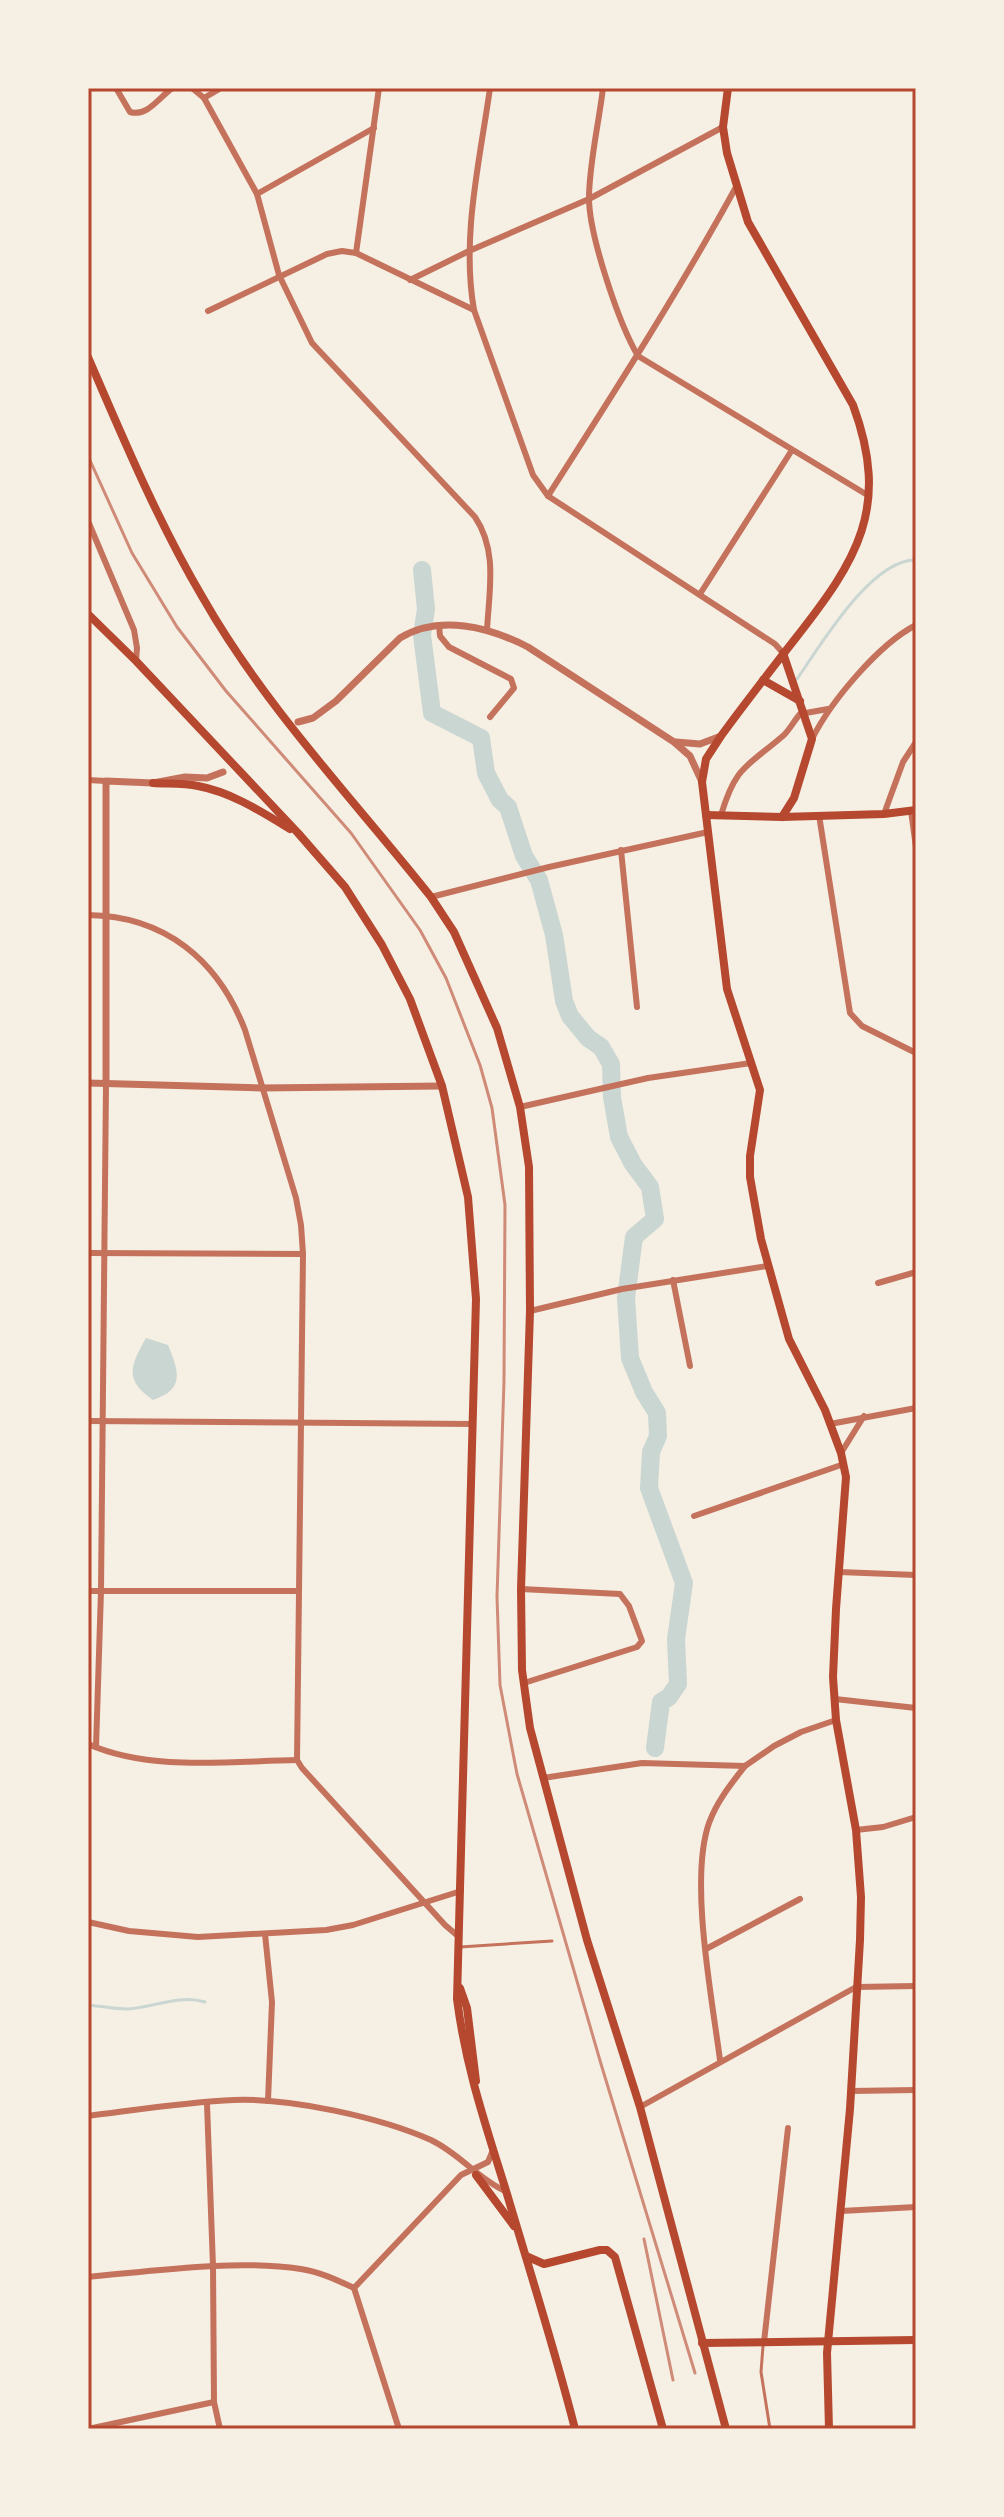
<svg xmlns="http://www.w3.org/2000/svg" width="1004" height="2517" font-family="Jost,sans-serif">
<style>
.water{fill:#c9d6d2}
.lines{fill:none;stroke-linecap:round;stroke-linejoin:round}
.stream{stroke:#c9d6d2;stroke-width:3}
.river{stroke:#c9d6d2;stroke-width:18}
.service{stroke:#c5725c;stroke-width:3}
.minor{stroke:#c5725c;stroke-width:6}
.tertiary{stroke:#c5725c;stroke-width:7}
.secondary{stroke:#b5482f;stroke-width:8}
.rail{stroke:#cf8b77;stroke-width:3}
.neatline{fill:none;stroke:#b5482f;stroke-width:3}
</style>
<rect width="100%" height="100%" fill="#f6efe4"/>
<!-- water -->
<path class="water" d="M146,1338L168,1345C179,1372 185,1389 153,1400C124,1380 130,1366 146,1338Z"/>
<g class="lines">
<!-- stream -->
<g class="stream">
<path d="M797,679C821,645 871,559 916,560"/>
<path d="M88,2005C101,2006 114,2009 127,2009C152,2008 179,1994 205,2002"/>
</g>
<!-- river -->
<path class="river" d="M422,570L426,609L422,635L432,713L481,738L486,773L500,800L508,807L524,856L539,880L554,935L564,1001L570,1016L588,1038L601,1047L611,1064L612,1097L619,1137L633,1164L650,1187L655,1219L634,1237L626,1298L630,1358L644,1392L657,1413L658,1436L651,1452L649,1488L684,1583L676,1639L678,1684L669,1697L661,1702L655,1748"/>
<!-- service -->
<g class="service">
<path d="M460,1947L552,1941"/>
<path d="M763,2346L761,2372L770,2429"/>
</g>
<!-- minor -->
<g class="minor">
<path d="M116,88L130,112C147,117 159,98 172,88"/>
<path d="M192,88L204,98L257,194L279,275L312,343L475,517C498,551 489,591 487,630"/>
<path d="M490,88C480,160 461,237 474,310L533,475L548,496L775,644L783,653"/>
<path d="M603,88C599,122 589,165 589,198C589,235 619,324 638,356L869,496"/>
<path d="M204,98L221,88"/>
<path d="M257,194L374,128"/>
<path d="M356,253L379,88"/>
<path d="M410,280L469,251L589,199L723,127"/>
<path d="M208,311L327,254L342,251L356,253L474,310"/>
<path d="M548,496C613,394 678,293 736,187"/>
<path d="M88,521L134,630L137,648L136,661"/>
<path d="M700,594L792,450"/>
<path d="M439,625L440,636L449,647L511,679L514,688L490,717"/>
<path d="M812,739C831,701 879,644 916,625"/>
<path d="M88,780L106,781"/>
<path d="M911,811L916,847"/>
<path d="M884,814L903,762L916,742"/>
<path d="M721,815C736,765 747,767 784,735C790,729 794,721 800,714L828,709"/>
<path d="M819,815L850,1013L862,1026L916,1053"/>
<path d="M621,850L637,1007"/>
<path d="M431,897L549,867L708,832"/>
<path d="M88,915C165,916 218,960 245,1030L296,1198L301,1225L303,1254L297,1760"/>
<path d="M520,1107L648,1078L751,1063"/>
<path d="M88,1253L303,1254"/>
<path d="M673,1280L690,1366"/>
<path d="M878,1283L916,1272"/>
<path d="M530,1311L622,1289L767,1266"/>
<path d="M88,1421L472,1424"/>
<path d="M830,1424L916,1408"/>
<path d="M841,1453L864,1416"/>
<path d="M694,1516L844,1464"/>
<path d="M839,1572L916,1575"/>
<path d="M521,1589L620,1594L629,1606L642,1641L637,1647L524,1683"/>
<path d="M88,1591H298"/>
<path d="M835,1699L916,1708"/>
<path d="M88,1744C151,1772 230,1761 297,1760"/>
<path d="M96,1747L101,1591L106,1084"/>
<path d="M297,1760L302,1768L445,1925L459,1937"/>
<path d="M543,1778L642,1763L745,1766L774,1746L801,1732L836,1720"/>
<path d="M856,1830L883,1827L916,1817"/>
<path d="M88,1922L129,1931L198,1937L326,1930L353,1925L461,1891"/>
<path d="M265,1934L272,2002L268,2101"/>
<path d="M706,1949L800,1899"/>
<path d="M720,2060C712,1998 689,1880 709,1823C717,1801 731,1784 745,1766"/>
<path d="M851,2091L916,2090"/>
<path d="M207,2104L213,2266L214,2402L220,2429"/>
<path d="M640,2107L856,1987L916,1986"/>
<path d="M88,2116C136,2110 186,2102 234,2100C291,2098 379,2117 431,2140C460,2154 477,2178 505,2191"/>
<path d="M841,2211L916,2207"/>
<path d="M88,2277C153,2271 237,2259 301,2269C320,2272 337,2280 354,2288L399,2429"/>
<path d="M354,2288L461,2175L488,2162L493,2150"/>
<path d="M764,2342L788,2128"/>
<path d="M88,2429L214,2402"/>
</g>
<!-- tertiary -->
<g class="tertiary">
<path d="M298,722L313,718L336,701L400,638C440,614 489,627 528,647L674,742L690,756L702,782"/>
<path d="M676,742L700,744L721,736"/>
<path d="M88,1083L261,1088L442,1086"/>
<path d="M106,1084V781L153,783L185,777L207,778L223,772"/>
</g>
<!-- secondary -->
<g class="secondary">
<path d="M728,88L723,127L727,153L748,222L853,405C891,508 857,560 795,639C770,671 745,703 721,736L706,759L702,782L727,989L760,1090L750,1156V1177L761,1239L789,1339L825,1410L841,1453L846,1477L836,1609L833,1677L836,1720L856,1830L861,1897L860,1940L850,2109L827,2353L829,2429"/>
<path d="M88,357C123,438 158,522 203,598C265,707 354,800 431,897L454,932L497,1028L520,1107L529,1167L530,1311L521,1589L522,1670L530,1728L587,1940L640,2107L726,2429"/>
<path d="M88,614L136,661L298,833L345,887L382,945L410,999L442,1086L468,1197L476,1299L457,1999C466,2069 486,2126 507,2194C530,2272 555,2350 575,2429"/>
<path d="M763,680L800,701"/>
<path d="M153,783C167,784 183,783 198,786C231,792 262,812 290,829"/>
<path d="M706,815L782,817L884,814L916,810"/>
<path d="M782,817L794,798L812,739L783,653"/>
<path d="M460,1988L467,2008L476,2081"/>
<path d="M476,2175L514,2226"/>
<path d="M526,2256L544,2264L600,2250H607L615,2257L663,2429"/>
<path d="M702,2343L916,2340"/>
</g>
<!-- rail -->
<g class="rail">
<path d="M88,456L132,553L177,627L226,691L351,833L420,930L446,978L480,1065L492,1108L505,1205L504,1381L497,1597L500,1685L517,1774L601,2064L695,2373"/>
<path d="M644,2239L673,2380"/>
</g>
</g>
<!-- border -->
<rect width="1004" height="2517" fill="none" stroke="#f6efe4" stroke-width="180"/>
<rect x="90" y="90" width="824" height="2337" class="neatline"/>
</svg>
